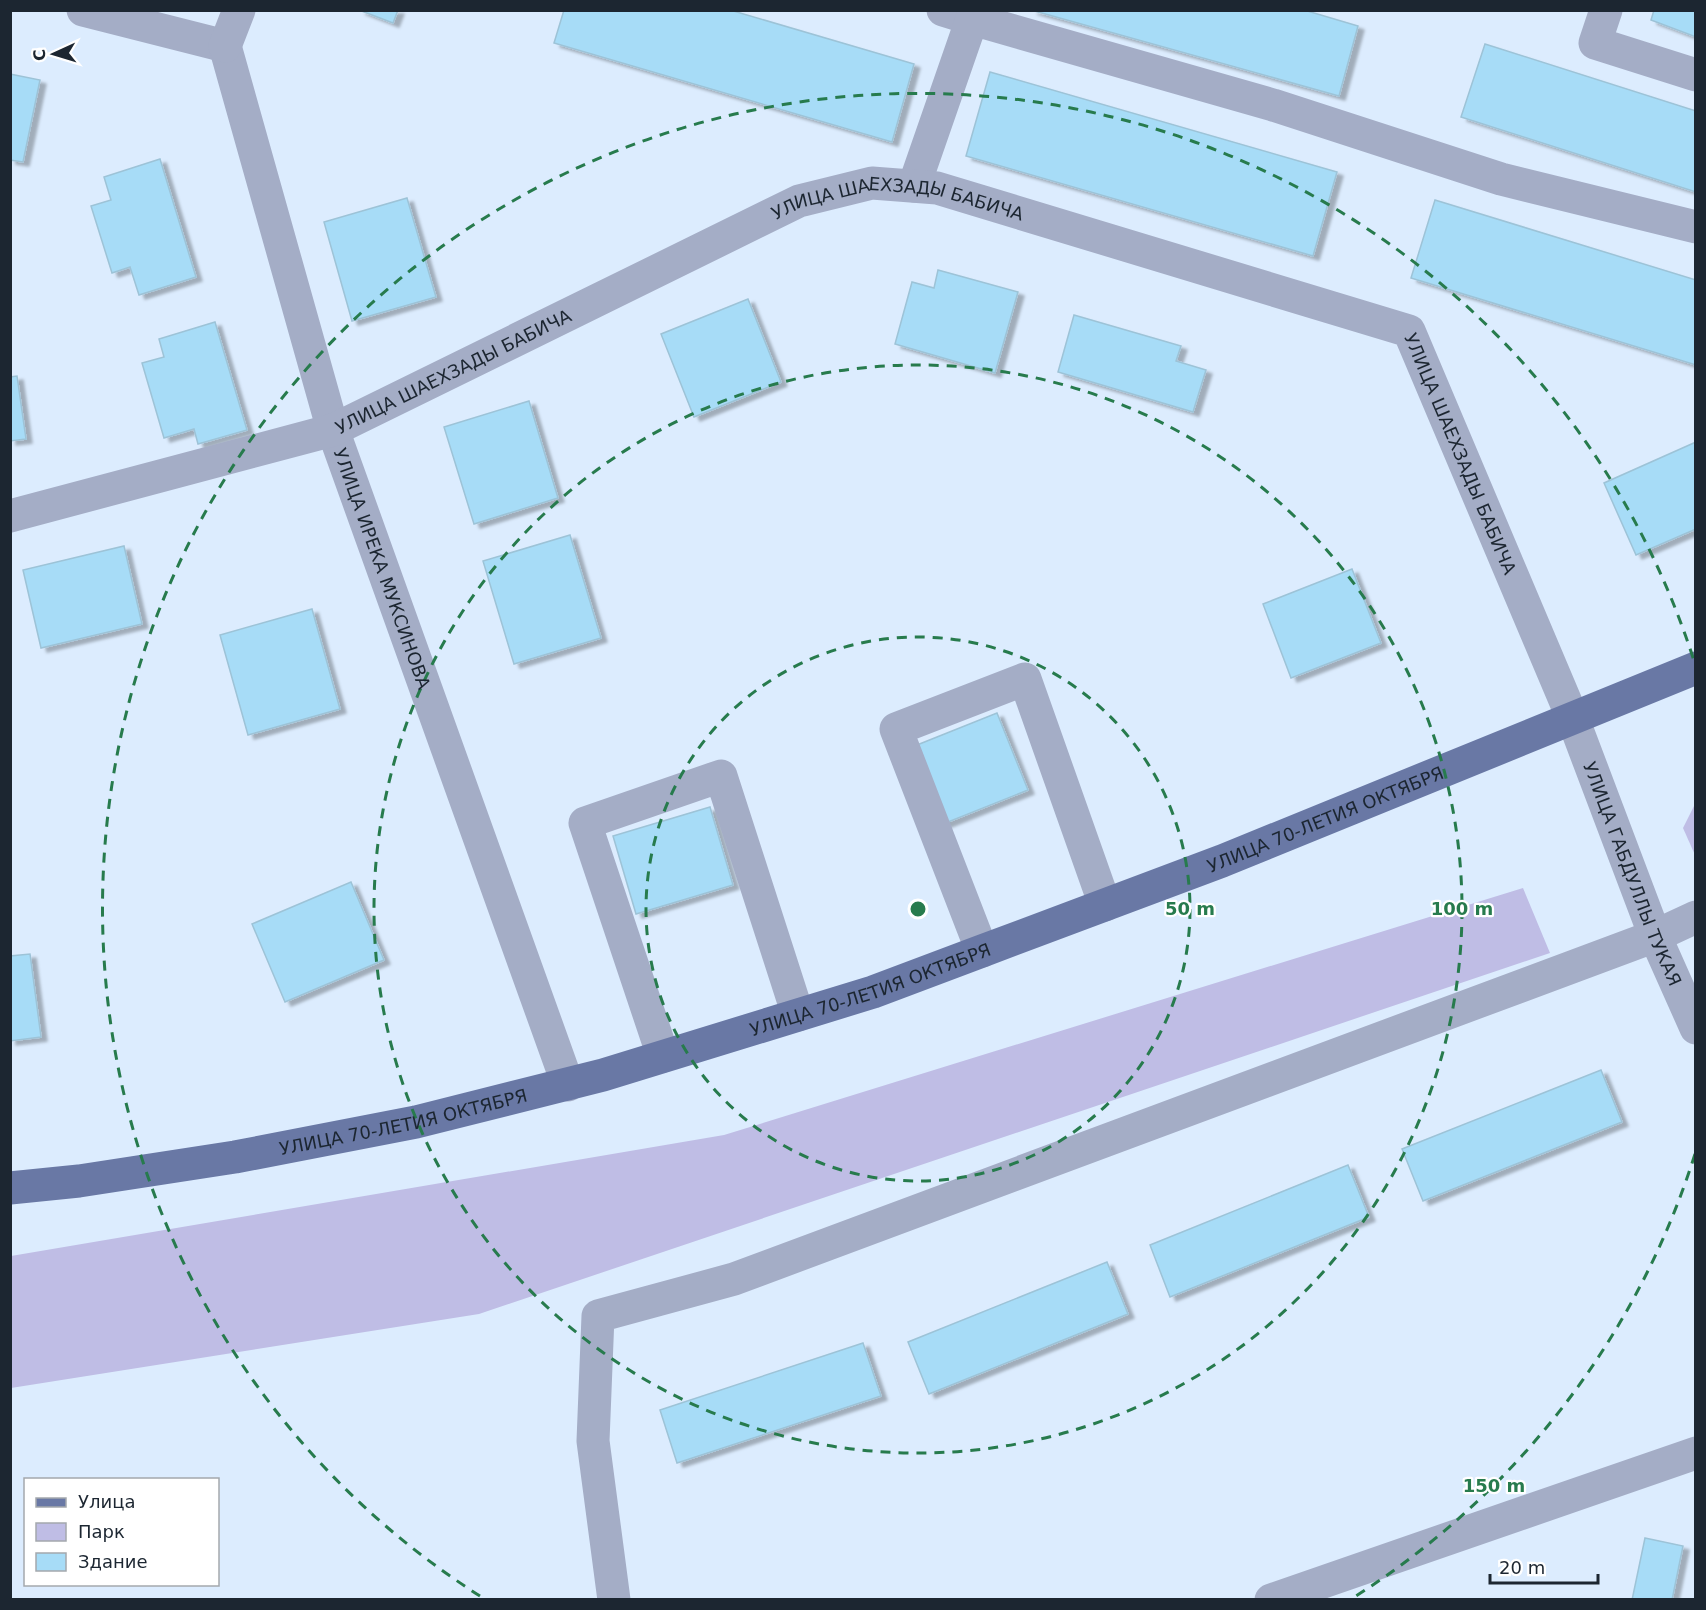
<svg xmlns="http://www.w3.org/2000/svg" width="1706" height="1610" font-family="'DejaVu Sans',sans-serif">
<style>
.green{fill:#bfbde5}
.building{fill:#a7dcf7;stroke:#9dc3d7;stroke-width:1.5;filter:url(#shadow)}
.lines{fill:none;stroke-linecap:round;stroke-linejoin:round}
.minor{stroke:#a4adc6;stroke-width:33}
.major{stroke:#6978a5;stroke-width:33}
.ring{fill:none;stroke:#277b4d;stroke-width:3;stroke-dasharray:10 8}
.labels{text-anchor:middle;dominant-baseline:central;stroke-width:4.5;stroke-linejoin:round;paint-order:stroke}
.street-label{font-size:18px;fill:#1c2631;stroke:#fff}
.centre{fill:#277b4d;stroke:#fff;stroke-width:3}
.ring-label{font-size:18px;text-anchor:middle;font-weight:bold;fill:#277b4d;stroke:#fff;stroke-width:4.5;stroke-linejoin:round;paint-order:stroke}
</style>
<defs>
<filter id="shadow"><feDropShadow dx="6" dy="4" stdDeviation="1.5" flood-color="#0004"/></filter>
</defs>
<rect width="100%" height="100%" fill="#dcecfe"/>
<!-- green -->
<g class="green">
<path d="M1695,804L1696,855H1695L1683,828Z"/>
<path d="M1523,888L1550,953L479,1314L11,1388V1256L724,1135Z"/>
</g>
<!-- building -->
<g class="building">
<path d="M359,10H398L393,23Z"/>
<path d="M564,10H730L914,64L892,142L554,43Z"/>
<path d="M1031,10H1304L1358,26L1339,96Z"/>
<path d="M1654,10H1696V37L1651,20Z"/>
<path d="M1485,44L1696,111V192L1461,117Z"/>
<path d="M990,72L1337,172L1313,256L966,156Z"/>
<path d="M10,74L40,80L23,162L10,160Z"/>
<path d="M160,159L196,277L139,295L130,267L112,273L91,206L111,200L104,177Z"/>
<path d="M407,198L436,297L352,321L324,222Z"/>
<path d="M1435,200L1696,280V365L1411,278Z"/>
<path d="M938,270L1018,292L995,373L895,344L912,282L934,288Z"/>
<path d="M748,299L781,382L694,417L661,334Z"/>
<path d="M1074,315L1181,346L1176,361L1206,370L1193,412L1058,372Z"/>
<path d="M215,322L247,430L198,444L194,429L164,438L142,363L164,357L159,339Z"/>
<path d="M17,376L26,439L10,441V377Z"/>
<path d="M529,401L558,498L474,524L444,427Z"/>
<path d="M1696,442V529L1636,555L1604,483Z"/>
<path d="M570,535L601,638L514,664L483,561Z"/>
<path d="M124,546L142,624L41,648L23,570Z"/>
<path d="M1352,569L1381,643L1291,678L1263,604Z"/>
<path d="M312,609L340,709L248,735L220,635Z"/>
<path d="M997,713L1028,790L943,824L912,747Z"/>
<path d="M710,807L733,885L636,914L613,836Z"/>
<path d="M351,882L384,960L285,1002L252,924Z"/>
<path d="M30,954L41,1037L10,1041V956Z"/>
<path d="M1601,1070L1622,1122L1423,1201L1402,1149Z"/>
<path d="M1348,1165L1369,1217L1170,1297L1150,1245Z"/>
<path d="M1107,1262L1128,1314L929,1394L908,1342Z"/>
<path d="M863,1343L881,1396L677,1463L660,1410Z"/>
<path d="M1645,1538L1683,1546L1672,1600H1632Z"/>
</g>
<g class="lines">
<!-- minor -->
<g class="minor">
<path d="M83,10L225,46"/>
<path d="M943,10L972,19"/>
<path d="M1606,10L1595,43L1696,75"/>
<path id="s1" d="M225,46L333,430L568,1085"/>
<path d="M225,46L239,10"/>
<path d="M914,186L972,19L1273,105L1501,179L1696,227"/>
<path id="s2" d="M10,516L333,430L799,201L872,183L937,188L1409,331L1573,719L1655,936L1696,1028"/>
<path d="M982,951L896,729L1025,679L1105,905"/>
<path d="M663,1056L585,823L721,776L798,1015"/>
<path d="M614,1600L593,1441L598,1316L734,1279L1655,936L1696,917"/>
<path d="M1271,1600L1696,1453"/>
</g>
<!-- major -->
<path class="major" id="s3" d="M10,1188L79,1181L235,1157L416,1122L603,1075L873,992L982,951L1222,861L1696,668"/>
</g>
<!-- distance rings -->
<g class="ring">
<circle cx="918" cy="909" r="272"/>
<circle cx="918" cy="909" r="544"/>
<path d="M1695 1154A815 815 0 0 1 1356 1596M480 1596A815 815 0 1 1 1695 664"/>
</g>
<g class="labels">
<!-- street labels -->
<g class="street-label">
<text stroke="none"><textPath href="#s2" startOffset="954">УЛИЦА ШАЕХЗАДЫ БАБИЧА</textPath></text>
<text stroke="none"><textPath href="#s2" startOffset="468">УЛИЦА ШАЕХЗАДЫ БАБИЧА</textPath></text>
<text stroke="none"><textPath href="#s2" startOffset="1620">УЛИЦА ШАЕХЗАДЫ БАБИЧА</textPath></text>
<text stroke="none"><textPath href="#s1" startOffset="546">УЛИЦА ИРЕКА МУКСИНОВА</textPath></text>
<text stroke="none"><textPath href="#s3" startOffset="1371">УЛИЦА 70-ЛЕТИЯ ОКТЯБРЯ</textPath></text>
<text stroke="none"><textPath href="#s2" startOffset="2074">УЛИЦА ГАБДУЛЛЫ ТУКАЯ</textPath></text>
<text stroke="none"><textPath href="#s3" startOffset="885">УЛИЦА 70-ЛЕТИЯ ОКТЯБРЯ</textPath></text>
<text stroke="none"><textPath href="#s3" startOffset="399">УЛИЦА 70-ЛЕТИЯ ОКТЯБРЯ</textPath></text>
</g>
</g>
<circle cx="918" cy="909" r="9" class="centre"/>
<g class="ring-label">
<text x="1190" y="915">50 m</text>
<text x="1462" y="915">100 m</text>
<text x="1494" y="1492">150 m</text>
</g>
<!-- border -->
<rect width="1706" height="1610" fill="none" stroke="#1c2631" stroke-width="24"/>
<!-- legend -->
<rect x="24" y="1478" width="195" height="108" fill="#ffffff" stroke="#a4a8ad" stroke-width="1.5"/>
<rect x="36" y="1498" width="30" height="9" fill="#6978a5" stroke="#a4a8ad" stroke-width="1.5"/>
<text x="78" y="1508" font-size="18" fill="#1c2631">Улица</text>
<rect x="36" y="1523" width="30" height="18" fill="#bfbde5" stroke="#a4a8ad" stroke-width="1.5"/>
<text x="78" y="1538" font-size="18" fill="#1c2631">Парк</text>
<rect x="36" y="1553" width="30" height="18" fill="#a7dcf7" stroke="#a4a8ad" stroke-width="1.5"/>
<text x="78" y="1568" font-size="18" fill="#1c2631">Здание</text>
<!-- north arrow -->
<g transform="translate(54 54) rotate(266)" stroke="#ffffff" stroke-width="4.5" paint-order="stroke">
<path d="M0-4.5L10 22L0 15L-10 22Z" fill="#1c2631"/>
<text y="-9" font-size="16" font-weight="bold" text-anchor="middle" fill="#1c2631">С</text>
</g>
<!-- scale -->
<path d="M1490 1574v9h108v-9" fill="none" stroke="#1c2631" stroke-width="3"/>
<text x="1499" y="1574" font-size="18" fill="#1c2631" stroke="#ffffff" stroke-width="4.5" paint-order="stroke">20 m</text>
</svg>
